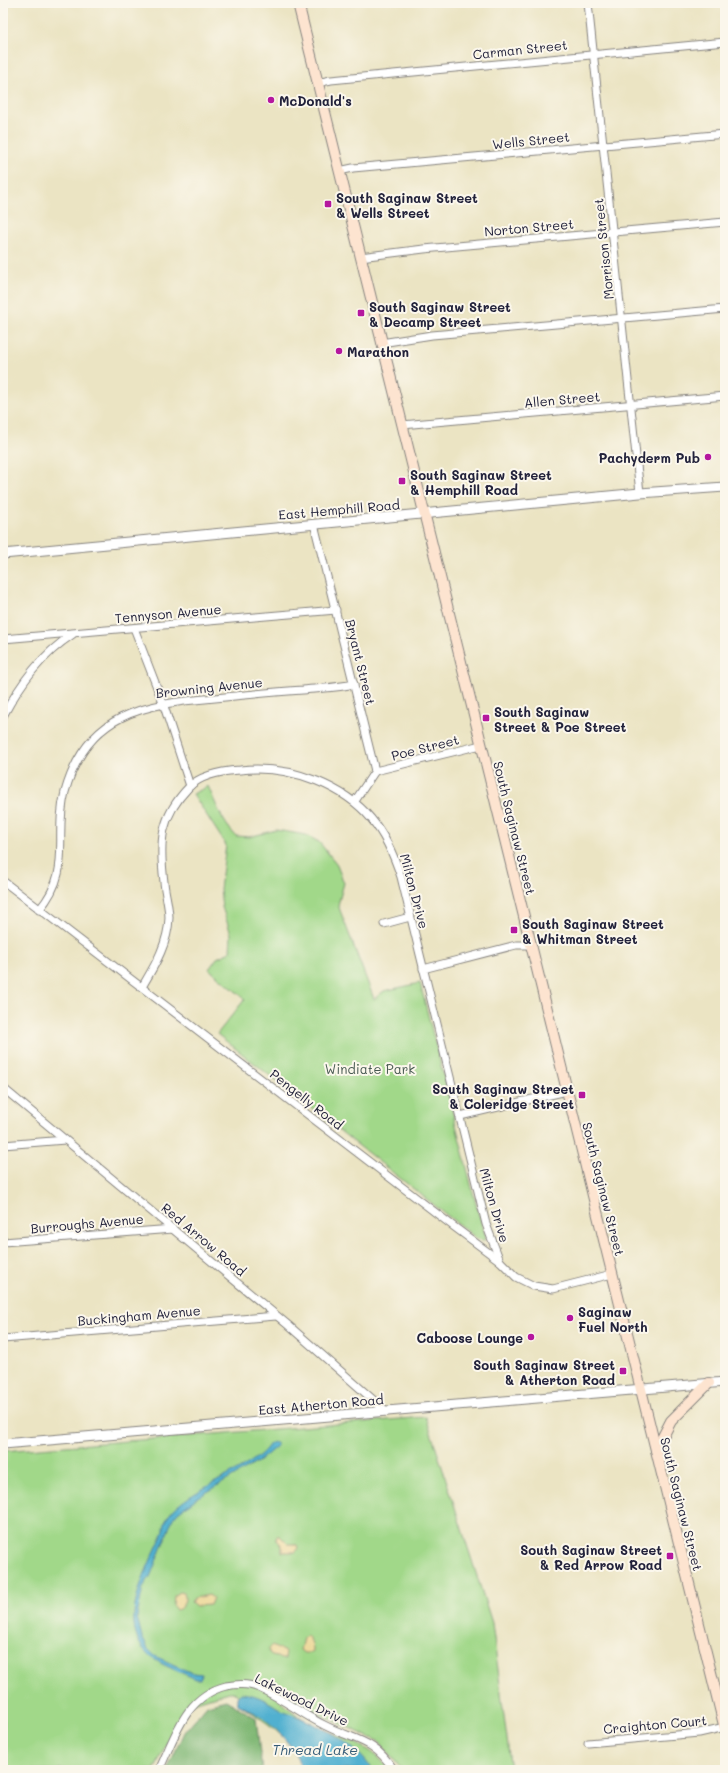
<svg xmlns="http://www.w3.org/2000/svg" width="728" height="1773" font-family="Mali,sans-serif">
<style>
.green{fill:#a1d889;stroke:#627d62}
.forest{fill:#80b875;stroke:#516d58}
.sand{fill:#eeda9e;stroke:#887e6c}
.water{fill:#51b0d0;stroke:#3a6986}
.lines{fill:none;stroke-linecap:round;stroke-linejoin:round}
.minor-casing{stroke:#86837f;stroke-width:9}
.tertiary-casing{stroke:#86837f;stroke-width:11}
.secondary-casing{stroke:#86837f;stroke-width:12}
.minor{stroke:#fff;stroke-width:7}
.tertiary{stroke:#fff;stroke-width:9}
.secondary{stroke:#fde4d0;stroke-width:10}
.poi-dot{fill:#b5179e;stroke:#fbf7ec;stroke-width:1.5}
.labels{text-anchor:middle;dominant-baseline:central;stroke-width:4;stroke-linejoin:round;paint-order:stroke}
.street-label{font-size:13px;fill:#22223b;stroke:#fbf7ec}
.poi-label{font-size:13px;font-weight:bold;fill:#22223b;stroke:#fbf7ec;text-anchor:start}
.park-label{font-size:13px;fill:#485952;stroke:#fbf7ec}
.water-label{font-size:14px;font-style:italic;fill:#355b77;stroke:#fbf7ec}
</style>
<rect width="100%" height="100%" fill="#fbf7ec"/>
<filter id="ink" filterUnits="userSpaceOnUse"><feTurbulence type="fractalNoise" baseFrequency=".025" numOctaves="2"/><feDisplacementMap in="SourceGraphic" scale="8" xChannelSelector="R" yChannelSelector="G"/><feConvolveMatrix kernelMatrix="1 2 1 2 8 2 1 2 1" color-interpolation-filters="sRGB"/></filter>
<filter id="wash" filterUnits="userSpaceOnUse"><feTurbulence type="fractalNoise" baseFrequency=".012" numOctaves="4" result="noise"/><feDisplacementMap in="SourceGraphic" scale="16" xChannelSelector="R" yChannelSelector="G"/><feGaussianBlur stdDeviation="0.9" result="paint"/><feColorMatrix in="noise" values="0 0 0 0 0 0 0 0 0 0 0 0 0 0 0 0 0 1.4 0 .05"/><feComposite in="paint" operator="in"/></filter>
<g filter="url(#wash)">
<rect width="100%" height="100%" fill="#ebe4c3"/>
<!-- green -->
<g class="green">
<path d="M208,786C216,804 222,822 236,836L249,837L276,830L306,835L319,842L336,863L344,883L338,905L374,999L384,991L420,983L478,1212L486,1237L483,1241L476,1238L217,1034L245,999L209,969L217,958L230,952L231,934L222,907L220,889L226,845L193,794Z"/>
<path d="M426,1417L492,1623L511,1770H402L380,1742L271,1692C282,1703 294,1714 307,1721C334,1736 372,1743 389,1770H301C299,1742 259,1716 237,1704L238,1695L234,1692H229L190,1704L177,1722L154,1770H3V1451Z"/>
</g>
<!-- forest -->
<path class="forest" d="M226,1700L256,1718L262,1770H167L184,1732L207,1705Z"/>
<!-- sand -->
<g class="sand">
<path d="M277,1536H280L288,1544H296L298,1547L296,1552H282V1546L276,1539Z"/>
<path d="M180,1592L184,1593C187,1600 183,1609 176,1610L173,1606L174,1596Z"/>
<path d="M209,1595L213,1598L210,1605L196,1606L191,1602L194,1598Z"/>
<path d="M307,1636C311,1639 315,1649 312,1653H304L300,1650L303,1638Z"/>
<path d="M272,1645L286,1652L285,1659H281L270,1654L268,1649Z"/>
</g>
<!-- water -->
<g class="water">
<path d="M275,1442L277,1446L258,1462L197,1498L178,1512L173,1518L150,1577L143,1587L137,1617L142,1637L148,1649L155,1656L192,1673L202,1674L200,1679H196C183,1673 160,1665 150,1656C113,1624 149,1566 164,1531C162,1494 254,1474 270,1443Z"/>
<path d="M241,1693C259,1695 265,1700 280,1709C284,1712 290,1713 294,1715C320,1726 358,1745 372,1770H301C300,1755 279,1730 267,1721C259,1714 247,1709 237,1704V1697Z"/>
</g>
</g>
<g filter="url(#ink)">
<g class="lines">
<defs>
<g id="minor">
<path d="M588,3L640,493"/>
<path d="M317,83L331,80L725,42"/>
<path d="M339,171L353,168L725,134"/>
<path d="M360,257L424,249L725,222"/>
<path d="M381,343L432,335L725,309"/>
<path d="M402,425L725,396"/>
<path d="M314,524L375,771L355,801"/>
<path d="M134,628L163,703L190,786"/>
<path d="M3,639L336,610"/>
<path d="M3,716C21,683 41,655 73,634"/>
<path d="M375,771L481,745"/>
<path d="M3,881L453,1226L500,1261L516,1277L534,1286L553,1289L612,1274"/>
<path d="M39,910C74,869 53,838 65,792C87,713 143,704 215,698C244,695 273,692 303,690C319,688 337,688 354,684"/>
<path d="M384,924L410,917"/>
<path d="M423,969L516,945H531"/>
<path d="M142,987C155,965 168,944 169,918C169,906 165,894 164,882C159,842 160,817 189,787C201,775 224,771 240,770C267,767 292,771 317,781C364,800 386,830 401,877L486,1224L500,1261"/>
<path d="M3,1088L288,1325L387,1412"/>
<path d="M460,1116L567,1091"/>
<path d="M3,1145L65,1140"/>
<path d="M3,1242L173,1229"/>
<path d="M3,1339L276,1316"/>
<path d="M588,1743L699,1733L725,1727"/>
<path d="M159,1770C175,1737 185,1696 226,1686C237,1684 248,1683 259,1688C282,1698 302,1714 324,1725C355,1741 373,1738 394,1770"/>
</g>
<g id="tertiary">
<path d="M3,554L640,493L725,487"/>
<path d="M3,1444L725,1382"/>
</g>
<g id="secondary">
<path d="M298,3L725,1729"/>
<path d="M656,1450L671,1421L709,1383"/>
</g>
</defs>
<!-- minor casing -->
<use href="#minor" class="minor-casing"/>
<!-- tertiary casing -->
<use href="#tertiary" class="tertiary-casing"/>
<!-- secondary casing -->
<use href="#secondary" class="secondary-casing"/>
<!-- minor -->
<use href="#minor" class="minor"/>
<!-- tertiary -->
<use href="#tertiary" class="tertiary"/>
<!-- secondary -->
<use href="#secondary" class="secondary"/>
</g>
</g>
<!-- markers -->
<g class="poi-dot">
<circle cx="271" cy="100" r="4"/>
<rect x="324" y="200" width="8" height="8" rx="2"/>
<rect x="357" y="309" width="8" height="8" rx="2"/>
<circle cx="339" cy="351" r="4"/>
<circle cx="708" cy="457" r="4"/>
<rect x="398" y="477" width="8" height="8" rx="2"/>
<rect x="482" y="714" width="8" height="8" rx="2"/>
<rect x="510" y="926" width="8" height="8" rx="2"/>
<rect x="578" y="1091" width="8" height="8" rx="2"/>
<circle cx="570" cy="1318" r="4"/>
<circle cx="531" cy="1337" r="4"/>
<rect x="619" y="1367" width="8" height="8" rx="2"/>
<rect x="666" y="1552" width="8" height="8" rx="2"/>
</g>
<g class="labels">
<!-- street labels -->
<g class="street-label">
<text transform="translate(520 49) rotate(-6)">Carman Street</text>
<text transform="translate(531 140) rotate(-6)">Wells Street</text>
<text transform="translate(529 227) rotate(-5)">Norton Street</text>
<text transform="translate(603 249) rotate(-96)">Morrison Street</text>
<text transform="translate(562 399) rotate(-5)">Allen Street</text>
<text transform="translate(339 509) rotate(-5)">East Hemphill Road</text>
<text transform="translate(168 613) rotate(-5)">Tennyson Avenue</text>
<text transform="translate(361 662) rotate(76)">Bryant Street</text>
<text transform="translate(209 687) rotate(-6)">Browning Avenue</text>
<text transform="translate(425 747) rotate(-14)">Poe Street</text>
<text transform="translate(515 828) rotate(76)">South Saginaw Street</text>
<text transform="translate(415 891) rotate(75)">Milton Drive</text>
<text transform="translate(307 1099) rotate(38)">Pengelly Road</text>
<text transform="translate(604 1189) rotate(76)">South Saginaw Street</text>
<text transform="translate(495 1205) rotate(74)">Milton Drive</text>
<text transform="translate(87 1223) rotate(-5)">Burroughs Avenue</text>
<text transform="translate(204 1239) rotate(40)">Red Arrow Road</text>
<text transform="translate(139 1315) rotate(-5)">Buckingham Avenue</text>
<text transform="translate(321 1404) rotate(-5)">East Atherton Road</text>
<text transform="translate(682 1504) rotate(76)">South Saginaw Street</text>
<text transform="translate(302 1699) rotate(26)">Lakewood Drive</text>
<text transform="translate(655 1724) rotate(-5)">Craighton Court</text>
</g>
<!-- poi labels -->
<g class="poi-label">
<text x="279" y="100">McDonald's</text>
<text x="336" y="197">South Saginaw Street<tspan x="336" dy="15">&amp; Wells Street</tspan></text>
<text x="369" y="306">South Saginaw Street<tspan x="369" dy="15">&amp; Decamp Street</tspan></text>
<text x="347" y="351">Marathon</text>
<text x="700" y="457" text-anchor="end">Pachyderm Pub</text>
<text x="410" y="474">South Saginaw Street<tspan x="410" dy="15">&amp; Hemphill Road</tspan></text>
<text x="494" y="711">South Saginaw<tspan x="494" dy="15">Street &amp; Poe Street</tspan></text>
<text x="522" y="923">South Saginaw Street<tspan x="522" dy="15">&amp; Whitman Street</tspan></text>
<text x="574" y="1088" text-anchor="end">South Saginaw Street<tspan x="574" dy="15">&amp; Coleridge Street</tspan></text>
<text x="578" y="1311">Saginaw<tspan x="578" dy="15">Fuel North</tspan></text>
<text x="523" y="1337" text-anchor="end">Caboose Lounge</text>
<text x="615" y="1364" text-anchor="end">South Saginaw Street<tspan x="615" dy="15">&amp; Atherton Road</tspan></text>
<text x="662" y="1549" text-anchor="end">South Saginaw Street<tspan x="662" dy="15">&amp; Red Arrow Road</tspan></text>
</g>
<!-- park labels -->
<g class="park-label">
<text x="370" y="1068">Windiate Park</text>
</g>
<!-- water labels -->
<g class="water-label">
<text x="315" y="1749">Thread Lake</text>
</g>
</g>
<!-- margin -->
<rect width="728" height="1773" fill="none" stroke="#fbf7ec" stroke-width="16"/>
</svg>
